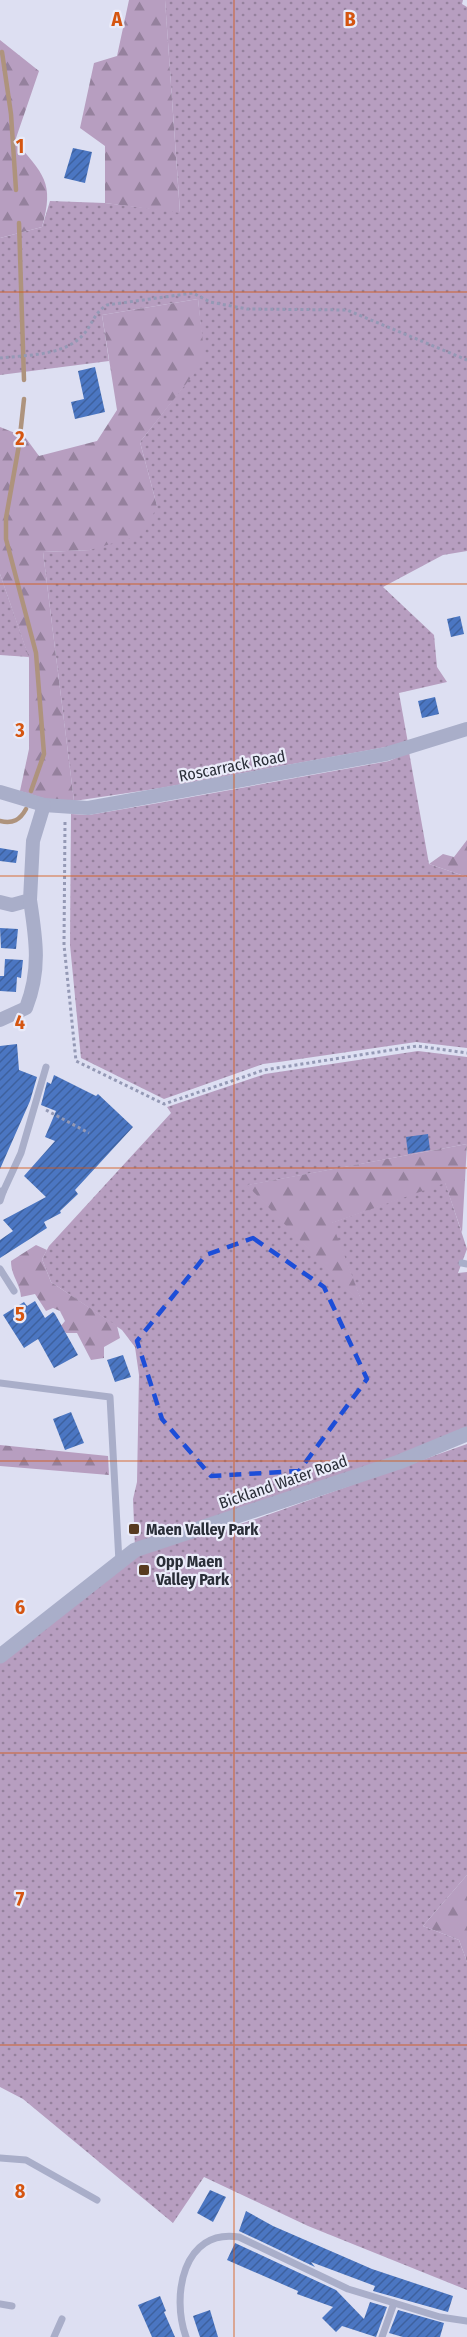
<svg xmlns="http://www.w3.org/2000/svg" width="467" height="2337" font-family="'Fira Sans Condensed',sans-serif">
<style>
.grass{fill:url(#grass-dots)}
.forest{fill:url(#forest-firs)}
.lines{fill:none;stroke-linecap:round;stroke-linejoin:round}
.stream{stroke:#ae937d;stroke-width:4.5}
.building{fill:url(#building-hatch)}
.path{stroke:#9499b5;stroke-width:3;stroke-dasharray:3 3;stroke-linecap:butt}
.service{stroke:#a9aec9;stroke-width:7}
.minor{stroke:#a9aec9;stroke-width:14}
.tertiary{stroke:#a9aec9;stroke-width:15}
.marked{fill:none;stroke:#1d4ed8;stroke-width:4.5;stroke-dasharray:12 8;stroke-linejoin:round}
.grid{fill:none;stroke:#d55510;stroke-width:1.5;stroke-opacity:0.55}
.poi-dot{fill:#573a20;stroke:#eaebf9;stroke-width:2}
.labels{text-anchor:middle;dominant-baseline:central;stroke-width:4.5;stroke-linejoin:round;paint-order:stroke}
.street-label{font-size:16px;fill:#292d37;stroke:#eaebf9}
.poi-label{font-size:16px;font-weight:bold;fill:#292d37;stroke:#eaebf9;text-anchor:start}
.grid-label{font-size:20px;text-anchor:middle;font-weight:bold;fill:#d55510;stroke:#eaebf9;stroke-width:4.5;stroke-linejoin:round;paint-order:stroke}
</style>
<defs>
<pattern id="grass-dots" width="8" height="8" patternUnits="userSpaceOnUse" patternTransform="scale(1.5)"><rect width="8" height="8" fill="#b79ec0"/><path d="M2 2h.1M6 6h.1" fill="none" stroke="#95819d" stroke-width="1.8" stroke-linecap="round"/></pattern>
<pattern id="forest-firs" width="22" height="20" patternUnits="userSpaceOnUse" patternTransform="scale(1.5)"><rect width="22" height="20" fill="#b79ec0"/><path d="M5 1l3.5 6h-7zM16 11l3.5 6h-7z" fill="#95819d"/></pattern>
<pattern id="building-hatch" width="6" height="6" patternUnits="userSpaceOnUse" patternTransform="scale(1.5)"><rect width="6" height="6" fill="#4b76c2"/><path d="M-1 1l2-2M0 6l6-6M5 7l2-2" fill="none" stroke="#3e619e"/></pattern>
</defs>
<rect width="100%" height="100%" fill="#dddff2"/>
<!-- grass -->
<g class="grass">
<path d="M165,0H463L462,4L467,7V551L443,555L383,587L434,635L437,667L447,682L399,693L408,743L161,788L74,801L43,552L90,550L157,506L140,442L204,360L198,299L102,315L109,361L0,375V238L42,227L50,201L105,203L180,212Z"/>
<path d="M0,574L29,657L0,655Z"/>
<path d="M409,752L429,864L467,877V1048L416,1042L279,1062L263,1064L164,1099L81,1058L70,945L71,814L89,815L164,802L389,761Z"/>
<path d="M418,1051L467,1057V1144L248,1185L363,1305L331,1223L445,1182L467,1249L458,1273L467,1272V1429L397,1459L135,1548L133,1499L137,1482L139,1375L135,1347L122,1330L51,1282L42,1259L49,1246L171,1113L167,1107L265,1074Z"/>
<path d="M467,1444V1875L423,1926L459,1940L467,1962V2290L308,2226L204,2177L173,2223L23,2099L0,2087V1656L135,1550L201,1536L256,1519Z"/>
</g>
<!-- forest -->
<g class="forest">
<path d="M129,0H165L180,213L105,203V146L80,128L94,63L117,56Z"/>
<path d="M0,40L39,71L15,141C43,174 55,182 42,227L0,238Z"/>
<path d="M198,299L205,360L140,442L157,506L144,534L90,550L43,552L74,801L46,799L20,791L29,749V658L0,574V427L25,437L39,456L97,441L117,410L102,315Z"/>
<path d="M467,840V877L429,864L443,854L454,857Z"/>
<path d="M467,1144L462,1233L445,1183L332,1223L364,1307L247,1185Z"/>
<path d="M36,1245L47,1250L42,1259L51,1282L117,1326L120,1338L104,1347V1358L91,1360L77,1333H66L60,1327L65,1321L60,1311L53,1308L46,1311L35,1294L21,1297C20,1283 11,1276 11,1261Z"/>
<path d="M0,1445L108,1456L109,1475L0,1466Z"/>
<path d="M467,1875V1962L459,1940L423,1926Z"/>
</g>
<g class="lines">
<!-- stream -->
<g class="stream">
<path d="M2,52L11,114L16,190"/>
<path d="M19,223L24,380"/>
<path d="M24,399L19,445L6,518V539L36,653L44,754L31,791"/>
<path d="M0,821C13,824 20,820 26,809"/>
</g>
</g>
<!-- building -->
<g class="building">
<path d="M73,148L92,152L85,183L64,178Z"/>
<path d="M95,367L105,412L75,419L71,402L84,399L78,371Z"/>
<path d="M460,616L464,634L451,637L447,619Z"/>
<path d="M435,697L439,714L422,718L418,701Z"/>
<path d="M0,848L18,851L16,863L0,861Z"/>
<path d="M0,928L18,929L16,949L1,948Z"/>
<path d="M5,959L23,960L21,978L17,977L16,992L0,991V976H4Z"/>
<path d="M17,1044L19,1070L37,1077L30,1101L0,1169V1046Z"/>
<path d="M54,1075L96,1096L98,1094L133,1127L75,1190L78,1194L60,1211L61,1213L44,1222L47,1228L0,1258V1240L13,1231L3,1220L46,1197L24,1176L55,1141L45,1137L56,1111L41,1105L47,1082L51,1084Z"/>
<path d="M428,1134L430,1150L408,1154L406,1137Z"/>
<path d="M35,1301L45,1318L53,1312L55,1314L78,1355L54,1368L38,1339L24,1348L3,1315L24,1302L27,1306Z"/>
<path d="M123,1355L131,1377L115,1382L107,1360Z"/>
<path d="M71,1412L84,1443L65,1450L53,1419Z"/>
<path d="M210,2190L226,2197L213,2222L197,2213Z"/>
<path d="M246,2211L273,2226L372,2269L453,2296L448,2312L373,2291L375,2286L311,2262L315,2267L239,2231Z"/>
<path d="M235,2243L336,2290L364,2319L370,2302L387,2307L376,2337L342,2326L336,2332L322,2318L333,2307L297,2294L298,2291L227,2260Z"/>
<path d="M160,2296L166,2311L164,2312L175,2337H152L138,2305Z"/>
<path d="M210,2310L218,2337H200L193,2316Z"/>
<path d="M398,2310L444,2323L440,2337H403L389,2333Z"/>
</g>
<g class="lines">
<!-- path -->
<g class="path">
<path d="M0,358C26,355 61,356 81,337C92,327 93,313 107,305L193,293L210,302L247,309L347,310L467,360"/>
<path d="M65,822L64,945L76,1061L164,1104L264,1070L417,1046L467,1053"/>
<path d="M46,1110L89,1133"/>
</g>
<!-- service -->
<g class="service">
<path d="M0,1191L3,1192L21,1153L46,1067"/>
<path d="M0,1201L3,1192"/>
<path d="M462,1263L467,1264"/>
<path d="M0,1269L14,1291"/>
<path d="M0,1383L110,1397L119,1562"/>
<path d="M0,2158L26,2160L97,2200"/>
<path d="M0,2304L12,2306"/>
<path d="M54,2337L62,2319"/>
<path d="M186,2337C171,2296 183,2228 239,2237L348,2289L440,2317L467,2321"/>
<path d="M382,2337L394,2303"/>
</g>
<!-- minor -->
<g class="minor">
<path d="M0,792L44,805L88,808L386,754L467,729"/>
<path d="M0,902L12,905L30,900L33,841L44,805"/>
<path d="M0,1020L26,1008C41,970 36,939 30,900"/>
</g>
<!-- tertiary -->
<path class="tertiary" d="M0,1656L135,1550L399,1462L467,1434"/>
</g>
<!-- marked area -->
<path class="marked" d="M253,1238L324,1287L367,1379L299,1471L211,1476L162,1419L137,1341L206,1255Z"/>
<!-- grid -->
<path class="grid" d="M234,0V2337M0,292H467M0,584H467M0,876H467M0,1168H467M0,1461H467M0,1753H467M0,2045H467"/>
<!-- markers -->
<g class="poi-dot">
<rect x="128" y="1523" width="12" height="12" rx="3"/>
<rect x="138" y="1564" width="12" height="12" rx="3"/>
</g>
<g class="labels">
<!-- street labels -->
<g class="street-label">
<text transform="translate(232 766) rotate(-11)">Roscarrack Road</text>
<text transform="translate(283 1482) rotate(-19)">Bickland Water Road</text>
</g>
<!-- poi labels -->
<g class="poi-label">
<text x="146" y="1529">Maen Valley Park</text>
<text x="156" y="1561">Opp Maen<tspan x="156" dy="18">Valley Park</tspan></text>
</g>
</g>
<g class="grid-label">
<text x="117" y="26">A</text>
<text x="350" y="26">B</text>
<text x="20" y="153">1</text>
<text x="20" y="445">2</text>
<text x="20" y="737">3</text>
<text x="20" y="1029">4</text>
<text x="20" y="1321">5</text>
<text x="20" y="1614">6</text>
<text x="20" y="1906">7</text>
<text x="20" y="2198">8</text>
</g>
</svg>
